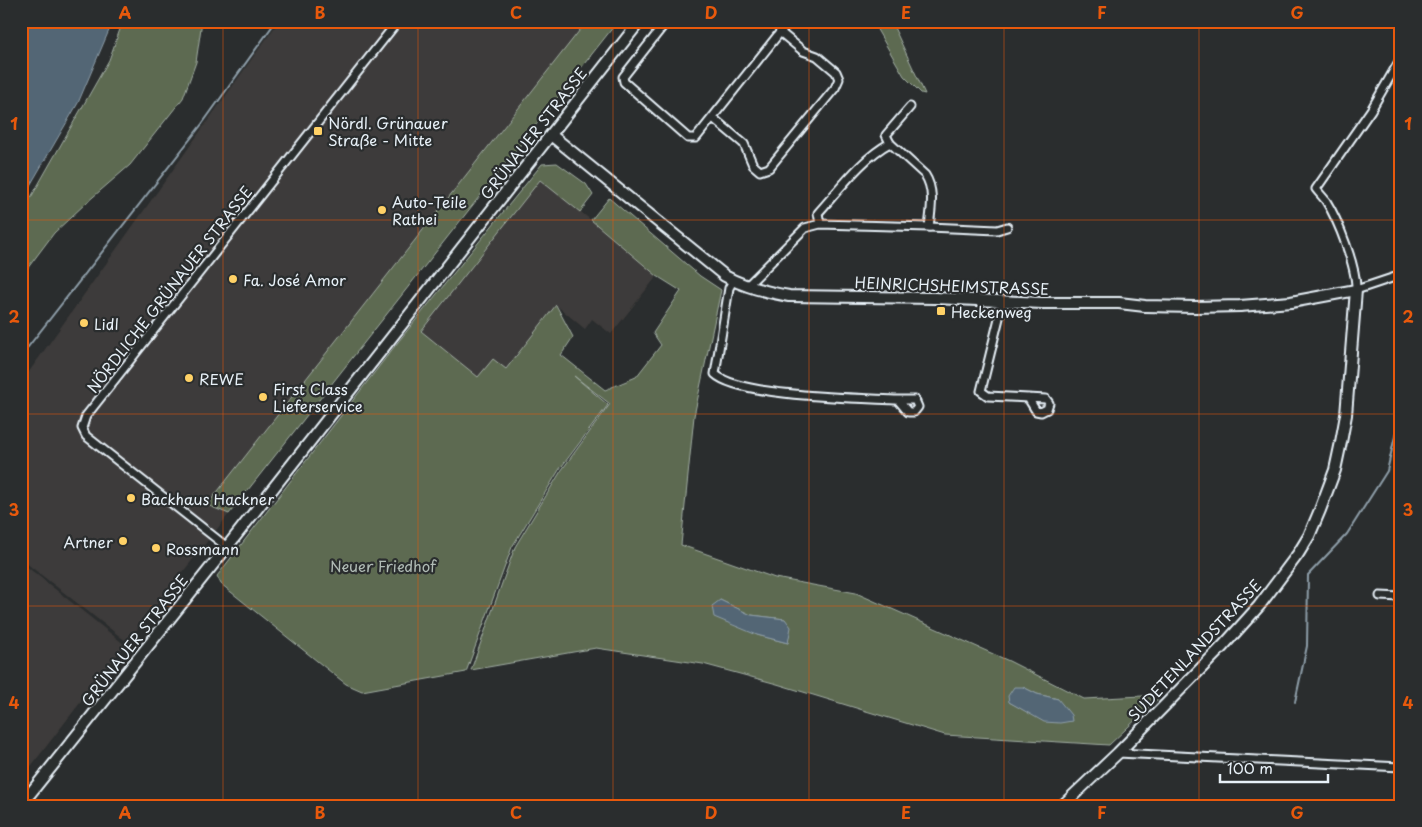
<svg xmlns="http://www.w3.org/2000/svg" width="1422" height="827" font-family="'Playpen Sans',sans-serif">
<style>
.built{fill:#3e3b3a}
.green{fill:#5d6a51;stroke:#a2aea4;fill-rule:evenodd}
.water{fill:#526675;stroke:#8e9ea9}
.lines{fill:none;stroke-linecap:round;stroke-linejoin:round}
.stream{stroke:#8e9ea9;stroke-width:2}
.street-casing{stroke:#e8f1f8;stroke-width:11}
.secondary-casing{stroke:#e8f1f8;stroke-width:14}
.street{stroke:#2a2d2e;stroke-width:7}
.secondary{stroke:#2a2d2e;stroke-width:10}
.grid{fill:none;stroke:#e8590c;stroke-width:1;stroke-opacity:0.55}
.poi-dot{fill:#ffd166;stroke:#2a2d2e;stroke-width:2}
.labels{text-anchor:middle;dominant-baseline:central;stroke-width:4.5;stroke-linejoin:round;paint-order:stroke}
.poi-label{font-size:15px;fill:#e8f1f8;stroke:#2a2d2e;text-anchor:start}
.street-label{font-size:15px;fill:#e8f1f8;stroke:#2a2d2e}
.park-label{font-size:15px;fill:#b0bbb5;stroke:#2a2d2e}
.neatline{fill:none;stroke:#e8590c;stroke-width:2}
.grid-label{font-size:16px;text-anchor:middle;font-weight:bold;fill:#e8590c}
</style>
<rect width="100%" height="100%" fill="#2a2d2e"/>
<filter id="ink" filterUnits="userSpaceOnUse"><feTurbulence type="fractalNoise" baseFrequency=".02" numOctaves="2"/><feDisplacementMap in="SourceGraphic" scale="10" xChannelSelector="R" yChannelSelector="G"/><feConvolveMatrix kernelMatrix="1 2 1 2 8 2 1 2 1" color-interpolation-filters="sRGB"/></filter>
<g filter="url(#ink)">
<!-- built -->
<g class="built">
<path d="M279,21H587L207,505L229,514L127,642L21,559V383Z"/>
<path d="M540,180L591,220L657,276L611,334L592,319L585,329L556,305L506,369L478,377L421,331Z"/>
<path d="M21,562L125,645L21,779Z"/>
</g>
<!-- green -->
<g class="green">
<path d="M123,21H202L196,62L183,98L130,165L86,203L54,233L21,277V215L109,60Z"/>
<path d="M587,21H618L229,514L207,505Z"/>
<path d="M872,21H891L925,94L921,93L904,76Z"/>
<path d="M557,163L586,184L593,195L580,212L540,180L421,331L478,377L493,359L506,369L556,305L573,337L561,355L605,390L636,377L661,345L653,333L681,291L657,276L591,220L609,198L700,276L721,290L694,416L681,545L775,578L856,593L1009,661L1084,699L1162,695L1109,745L945,735L777,684L703,664L596,648L471,670L515,547L561,471L610,404L574,376L608,405L559,470L512,547L466,672L362,691L346,684L332,673L221,584L217,576L398,342L542,164ZM720,600L751,615L785,619L788,643L757,635ZM1023,687L1037,694L1058,699L1026,711L1009,702Z"/>
</g>
<!-- water -->
<g class="water">
<path d="M21,21H113L78,103L21,201Z"/>
<path d="M720,600L751,615L785,619L791,627L788,643L757,635L714,617L712,606Z"/>
<path d="M1014,687H1023L1037,694L1058,699L1071,715L1072,721L1060,723L1044,722L1009,702L1008,696Z"/>
</g>
<g class="lines">
<!-- stream -->
<g class="stream">
<path d="M1401,233L1398,242L1401,254"/>
<path d="M21,356L202,124L276,21"/>
<path d="M1295,702L1307,646L1308,575L1347,534L1387,471L1401,410"/>
</g>
<defs>
<g id="street">
<path d="M667,21L623,77L624,82L688,138H696L789,21"/>
<path d="M1401,58L1371,110L1316,189C1319,193 1323,197 1326,201C1338,220 1357,268 1356,290L1401,275"/>
<path d="M713,118L744,144L753,165L760,171L769,168L835,88L839,79L836,72L817,56L803,51L780,32"/>
<path d="M890,143L886,135L910,107"/>
<path d="M929,227L997,230L1007,227"/>
<path d="M733,281L729,288L715,374C739,397 861,398 898,400L908,412H914L918,407L915,400H898"/>
<path d="M747,286L805,228L820,224L818,213C839,190 862,158 890,143L925,175C935,190 931,210 929,227L820,224"/>
<path d="M1003,302L981,391L988,396L1028,398L1046,399L1049,403L1047,409L1041,412L1036,411L1028,398"/>
<path d="M227,547L86,436L82,428L86,416L398,21"/>
<path d="M1380,596L1401,597"/>
<path d="M1118,753L1401,767"/>
</g>
<g id="secondary">
<path d="M551,135L725,276C744,287 767,292 789,296L935,298L1042,303H1119L1145,306L1195,307L1240,306L1291,302L1356,290L1346,415L1341,442L1335,470L1320,510L1309,536L1298,554L1259,606L1223,646L1118,753L1062,806"/>
<path d="M21,805L227,547L640,21"/>
</g>
</defs>
<!-- street casing -->
<use href="#street" class="street-casing"/>
<!-- secondary casing -->
<use href="#secondary" class="secondary-casing"/>
<!-- street -->
<use href="#street" class="street"/>
<!-- secondary -->
<use href="#secondary" class="secondary"/>
</g>
</g>
<!-- grid -->
<path class="grid" d="M223,21V806M418,21V806M613,21V806M809,21V806M1004,21V806M1199,21V806M21,220H1401M21,414H1401M21,606H1401"/>
<!-- markers -->
<g class="poi-dot">
<rect x="313" y="126" width="10" height="10" rx="2.5"/>
<circle cx="382" cy="210" r="5"/>
<circle cx="233" cy="279" r="5"/>
<rect x="936" y="306" width="10" height="10" rx="2.5"/>
<circle cx="84" cy="323" r="5"/>
<circle cx="189" cy="378" r="5"/>
<circle cx="263" cy="397" r="5"/>
<circle cx="131" cy="498" r="5"/>
<circle cx="123" cy="541" r="5"/>
<circle cx="156" cy="548" r="5"/>
</g>
<g class="labels">
<!-- poi labels -->
<g class="poi-label">
<text x="328" y="122">Nördl. Grünauer<tspan x="328" dy="17">Straße - Mitte</tspan></text>
<text x="392" y="201">Auto-Teile<tspan x="392" dy="17">Rathei</tspan></text>
<text x="243" y="279">Fa. José Amor</text>
<text x="951" y="311">Heckenweg</text>
<text x="94" y="323">Lidl</text>
<text x="199" y="378">REWE</text>
<text x="273" y="388">First Class<tspan x="273" dy="17">Lieferservice</tspan></text>
<text x="141" y="498">Backhaus Hackner</text>
<text x="113" y="541" text-anchor="end">Artner</text>
<text x="166" y="548">Rossmann</text>
</g>
<!-- street labels -->
<g class="street-label">
<text transform="translate(533 133) rotate(-52)">GRÜNAUER STRASSE</text>
<text transform="translate(952 285) rotate(2)">HEINRICHSHEIMSTRASSE</text>
<text transform="translate(169 289) rotate(-52)">NÖRDLICHE GRÜNAUER STRASSE</text>
<text transform="translate(134 640) rotate(-52)">GRÜNAUER STRASSE</text>
<text transform="translate(1194 650) rotate(-47)">SUDETENLANDSTRASSE</text>
</g>
<!-- park labels -->
<g class="park-label">
<text x="383" y="565">Neuer Friedhof</text>
</g>
</g>
<!-- margin -->
<rect width="1422" height="827" fill="none" stroke="#2a2d2e" stroke-width="55"/>
<!-- scale -->
<path d="M1220 774v8h108v-8" fill="none" stroke="#e8f1f8" stroke-width="2.5"/>
<text x="1227" y="774" font-size="15" fill="#e8f1f8" stroke="#2a2d2e" stroke-width="4" paint-order="stroke">100 m</text>
<rect x="28" y="28" width="1366" height="772" class="neatline"/>
<g class="grid-label">
<text x="125" y="19">A</text>
<text x="320" y="19">B</text>
<text x="516" y="19">C</text>
<text x="711" y="19">D</text>
<text x="906" y="19">E</text>
<text x="1102" y="19">F</text>
<text x="1297" y="19">G</text>
<text x="14" y="130">1</text>
<text x="1408" y="130">1</text>
<text x="14" y="323">2</text>
<text x="1408" y="323">2</text>
<text x="14" y="516">3</text>
<text x="1408" y="516">3</text>
<text x="14" y="709">4</text>
<text x="1408" y="709">4</text>
<text x="125" y="819">A</text>
<text x="320" y="819">B</text>
<text x="516" y="819">C</text>
<text x="711" y="819">D</text>
<text x="906" y="819">E</text>
<text x="1102" y="819">F</text>
<text x="1297" y="819">G</text>
</g>
</svg>
